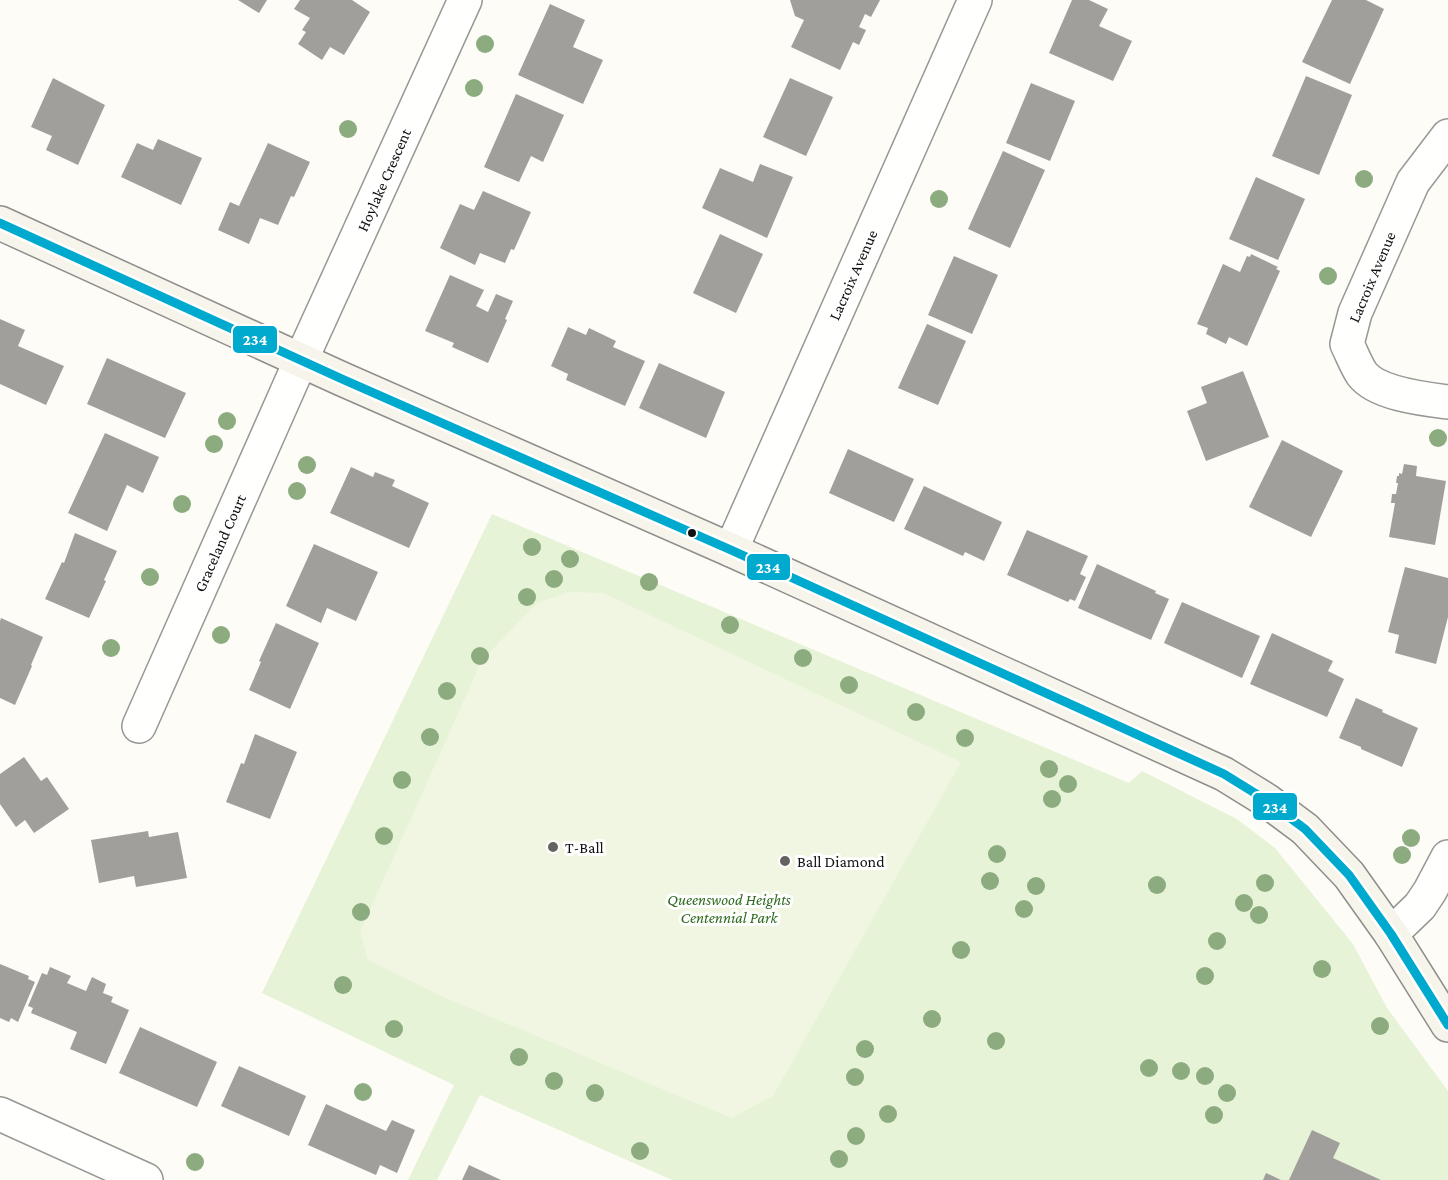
<svg xmlns="http://www.w3.org/2000/svg" width="1448" height="1180" font-family="'Crimson Pro',serif">
<style>
.green{fill:#e7f3d7}
.pitch{fill:#f0f6e1}
.building{fill:#a19f9c}
.lines{fill:none;stroke-linecap:round;stroke-linejoin:round}
.street-casing{stroke:#979795;stroke-width:36}
.secondary-casing{stroke:#8e8d8b;stroke-width:36}
.street{stroke:#fffffe;stroke-width:33}
.secondary{stroke:#f6f4eb;stroke-width:33}
.bus-1-casing{stroke:#fff;stroke-width:14}
.bus-1{stroke:#00a9ce;stroke-width:9}
.tree{fill:#8cac80}
.bus-dot{fill:#111;stroke:#fff;stroke-width:2}
.poi-dot{fill:#646362;stroke:#fff;stroke-width:2}
.labels{text-anchor:middle;dominant-baseline:central;stroke-width:6;stroke-linejoin:round;paint-order:stroke}
.street-label{font-size:16px;fill:#111;stroke:#fff}
.poi-label{font-size:16px;fill:#111;stroke:#fff;text-anchor:start}
.park-label{font-size:16px;font-style:italic;fill:#2f6b1f;stroke:#fff}
.line-badge{stroke:#fff;stroke-width:2}
.badge-label{font-size:16px;text-anchor:middle;font-weight:bold;fill:#fff}
</style>
<rect width="100%" height="100%" fill="#fdfcf7"/>
<!-- green -->
<path class="green" d="M492,514L1129,783L1142,771L1237,819L1275,848L1353,944L1387,1008L1448,1091V1180H672L480,1095L437,1180H408L454,1085L262,993Z"/>
<!-- pitch -->
<path class="pitch" d="M570,592L603,593L961,762L773,1096L731,1118L439,995L368,960L360,932L482,660L537,603Z"/>
<!-- building -->
<g class="building">
<path d="M238,0H267L259,13Z"/>
<path d="M300,0H352L370,12L344,55L330,47L322,60L298,44L306,32L302,30L310,18L294,9Z"/>
<path d="M790,0H880L871,17L865,14L859,27L866,30L859,45L853,42L840,70L791,47L804,20L795,16Z"/>
<path d="M1072,0H1089L1108,9L1099,26L1132,41L1113,81L1049,53Z"/>
<path d="M1332,0H1366L1384,9L1350,84L1302,62Z"/>
<path d="M550,4L585,20L573,47L603,60L583,104L518,75Z"/>
<path d="M1306,76L1352,95L1319,175L1272,156Z"/>
<path d="M53,78L105,105L78,165L46,150L52,136L31,127Z"/>
<path d="M790,78L833,97L806,156L763,137Z"/>
<path d="M1031,83L1075,101L1050,161L1006,143Z"/>
<path d="M516,94L564,115L543,162L531,156L519,182L484,167Z"/>
<path d="M158,139L202,158L181,205L121,177L137,143L153,150Z"/>
<path d="M268,143L310,162L294,197L291,196L278,225L260,218L249,244L218,230L230,202L239,206Z"/>
<path d="M1003,151L1045,170L1010,248L968,229Z"/>
<path d="M760,164L793,177L767,238L702,208L720,168L753,182Z"/>
<path d="M1256,177L1305,199L1278,260L1229,239Z"/>
<path d="M483,191L531,212L514,250L511,249L505,263L480,253L475,265L440,248L460,204L474,210Z"/>
<path d="M720,234L763,254L736,313L693,293Z"/>
<path d="M1251,254L1278,267L1276,269L1280,271L1247,346L1229,337L1226,344L1206,334L1208,328L1197,324L1223,264L1240,272L1247,256L1250,257Z"/>
<path d="M954,256L998,275L972,334L928,315Z"/>
<path d="M450,275L484,290L476,306L488,312L496,294L513,301L505,319L507,320L488,363L452,347L454,343L425,331Z"/>
<path d="M0,319L25,330L18,346L64,366L46,405L0,384Z"/>
<path d="M927,324L966,341L938,405L898,388Z"/>
<path d="M568,327L586,335L589,328L616,341L613,347L645,361L625,406L566,380L568,374L551,366Z"/>
<path d="M107,358L186,393L165,438L87,404Z"/>
<path d="M659,363L725,392L706,438L639,408Z"/>
<path d="M1243,371L1269,437L1206,461L1187,411L1207,403L1201,387Z"/>
<path d="M105,433L159,457L143,493L127,485L107,531L68,513Z"/>
<path d="M1282,440L1343,471L1311,537L1249,507Z"/>
<path d="M848,449L914,479L894,522L829,493Z"/>
<path d="M1404,464L1417,466L1416,476L1446,481L1435,545L1389,537L1395,503H1391L1392,494H1396L1398,483H1396L1397,476H1399V473L1402,474Z"/>
<path d="M351,467L373,477L375,472L395,480L392,486L429,503L409,548L330,513Z"/>
<path d="M924,486L1002,522L984,561L965,552L963,556L904,529Z"/>
<path d="M1027,530L1088,556L1080,574L1086,577L1075,601L1070,599L1068,602L1007,575Z"/>
<path d="M75,533L117,551L104,580L106,581L89,618L45,599L62,562L64,563Z"/>
<path d="M314,544L378,572L356,621L327,608L321,623L286,606Z"/>
<path d="M1097,564L1156,591L1155,593L1169,599L1151,640L1078,608Z"/>
<path d="M1405,567L1448,578V617L1436,664L1395,653L1399,635L1388,632Z"/>
<path d="M1182,602L1260,636L1242,678L1164,643Z"/>
<path d="M1,618L43,637L31,665L32,666L15,705L0,698V621Z"/>
<path d="M276,623L319,643L290,709L249,690L261,662L259,661Z"/>
<path d="M1272,633L1333,661L1328,671L1344,679L1327,717L1250,684Z"/>
<path d="M1356,698L1383,710L1382,712L1418,728L1402,767L1361,749V747L1339,738Z"/>
<path d="M255,734L297,752L270,819L226,802L241,763L244,764Z"/>
<path d="M24,757L41,781L47,777L69,809L34,833L25,820L16,827L0,804V774Z"/>
<path d="M148,831L149,837L178,832L187,878L136,887L134,876L99,883L91,840Z"/>
<path d="M0,964L29,976L28,979L35,982L18,1022L11,1018L9,1022L0,1018Z"/>
<path d="M50,967L71,976L67,983L86,991L92,977L106,984L103,993L113,997L111,1002L129,1010L106,1064L70,1049L77,1032L31,1013L33,1008L28,1006L42,973L47,975Z"/>
<path d="M140,1027L217,1062L197,1107L119,1073Z"/>
<path d="M239,1066L306,1096L289,1136L221,1106Z"/>
<path d="M326,1104L386,1131L392,1120L415,1130L397,1173L380,1165L376,1175L308,1145Z"/>
<path d="M1312,1130L1340,1143L1333,1158L1381,1180H1289Z"/>
<path d="M469,1165L501,1180H462Z"/>
<path d="M1266,1173L1281,1180H1263Z"/>
</g>
<g class="lines">
<defs>
<g id="street">
<path d="M1448,136L1413,182L1355,313L1347,344C1352,354 1356,365 1362,374C1377,394 1424,399 1448,402"/>
<path d="M731,550L975,0"/>
<path d="M139,726L301,360L465,0"/>
<path d="M1391,934L1420,906L1430,891L1448,857"/>
<path d="M0,1114L146,1180"/>
</g>
<path id="secondary" d="M0,223L342,379L731,550L1224,774L1266,800L1305,829L1349,875L1391,934L1448,1025"/>
</defs>
<!-- street casing -->
<use href="#street" class="street-casing"/>
<!-- secondary casing -->
<use href="#secondary" class="secondary-casing"/>
<!-- street -->
<use href="#street" class="street"/>
<!-- secondary -->
<use href="#secondary" class="secondary"/>
<defs>
<path id="bus-1" d="M0,223L342,379L731,550L1224,774L1266,800L1305,829L1349,875L1391,934L1448,1025"/>
</defs>
<!-- bus-1 casing -->
<use href="#bus-1" class="bus-1-casing"/>
<!-- bus-1 -->
<use href="#bus-1" class="bus-1"/>
</g>
<!-- trees -->
<g class="tree">
<circle cx="485" cy="44" r="9"/>
<circle cx="474" cy="88" r="9"/>
<circle cx="348" cy="129" r="9"/>
<circle cx="1364" cy="179" r="9"/>
<circle cx="939" cy="199" r="9"/>
<circle cx="1328" cy="276" r="9"/>
<circle cx="227" cy="421" r="9"/>
<circle cx="1438" cy="438" r="9"/>
<circle cx="214" cy="444" r="9"/>
<circle cx="307" cy="465" r="9"/>
<circle cx="297" cy="491" r="9"/>
<circle cx="182" cy="504" r="9"/>
<circle cx="532" cy="547" r="9"/>
<circle cx="570" cy="559" r="9"/>
<circle cx="150" cy="577" r="9"/>
<circle cx="554" cy="579" r="9"/>
<circle cx="649" cy="582" r="9"/>
<circle cx="527" cy="597" r="9"/>
<circle cx="730" cy="625" r="9"/>
<circle cx="221" cy="635" r="9"/>
<circle cx="111" cy="648" r="9"/>
<circle cx="480" cy="656" r="9"/>
<circle cx="803" cy="658" r="9"/>
<circle cx="849" cy="685" r="9"/>
<circle cx="447" cy="691" r="9"/>
<circle cx="916" cy="712" r="9"/>
<circle cx="430" cy="737" r="9"/>
<circle cx="965" cy="738" r="9"/>
<circle cx="1049" cy="769" r="9"/>
<circle cx="402" cy="780" r="9"/>
<circle cx="1068" cy="784" r="9"/>
<circle cx="1052" cy="799" r="9"/>
<circle cx="384" cy="836" r="9"/>
<circle cx="1411" cy="838" r="9"/>
<circle cx="997" cy="854" r="9"/>
<circle cx="1402" cy="855" r="9"/>
<circle cx="990" cy="881" r="9"/>
<circle cx="1265" cy="883" r="9"/>
<circle cx="1157" cy="885" r="9"/>
<circle cx="1036" cy="886" r="9"/>
<circle cx="1244" cy="903" r="9"/>
<circle cx="1024" cy="909" r="9"/>
<circle cx="361" cy="912" r="9"/>
<circle cx="1259" cy="915" r="9"/>
<circle cx="1217" cy="941" r="9"/>
<circle cx="961" cy="950" r="9"/>
<circle cx="1322" cy="969" r="9"/>
<circle cx="1205" cy="976" r="9"/>
<circle cx="343" cy="985" r="9"/>
<circle cx="932" cy="1019" r="9"/>
<circle cx="1380" cy="1026" r="9"/>
<circle cx="394" cy="1029" r="9"/>
<circle cx="996" cy="1041" r="9"/>
<circle cx="865" cy="1049" r="9"/>
<circle cx="519" cy="1057" r="9"/>
<circle cx="1149" cy="1068" r="9"/>
<circle cx="1181" cy="1071" r="9"/>
<circle cx="1205" cy="1076" r="9"/>
<circle cx="855" cy="1077" r="9"/>
<circle cx="554" cy="1081" r="9"/>
<circle cx="363" cy="1092" r="9"/>
<circle cx="595" cy="1093" r="9"/>
<circle cx="1227" cy="1093" r="9"/>
<circle cx="888" cy="1114" r="9"/>
<circle cx="1214" cy="1115" r="9"/>
<circle cx="856" cy="1136" r="9"/>
<circle cx="640" cy="1151" r="9"/>
<circle cx="839" cy="1159" r="9"/>
<circle cx="195" cy="1162" r="9"/>
</g>
<!-- markers -->
<circle class="bus-dot" cx="692" cy="533" r="5"/>
<g class="poi-dot">
<circle cx="553" cy="847" r="6"/>
<circle cx="785" cy="861" r="6"/>
</g>
<g class="labels">
<!-- street labels -->
<g class="street-label">
<text transform="translate(384 180) rotate(-66)">Hoylake Crescent</text>
<text transform="translate(853 275) rotate(-66)">Lacroix Avenue</text>
<text transform="translate(1372 277) rotate(-67)">Lacroix Avenue</text>
<text transform="translate(220 543) rotate(-66)">Graceland Court</text>
</g>
<!-- poi labels -->
<g class="poi-label">
<text x="565" y="847">T-Ball</text>
<text x="797" y="861">Ball Diamond</text>
</g>
<!-- park labels -->
<g class="park-label">
<text x="729" y="899">Queenswood Heights<tspan x="729" dy="18">Centennial Park</tspan></text>
</g>
</g>
<g class="line-badge">
<rect x="232" y="325" width="46" height="29" rx="6" fill="#00a9ce"/>
<rect x="746" y="553" width="45" height="28" rx="6" fill="#00a9ce"/>
<rect x="1252" y="792" width="46" height="29" rx="6" fill="#00a9ce"/>
</g>
<g class="badge-label">
<text x="255" y="345">234</text>
<text x="768" y="573">234</text>
<text x="1275" y="813">234</text>
</g>
</svg>
